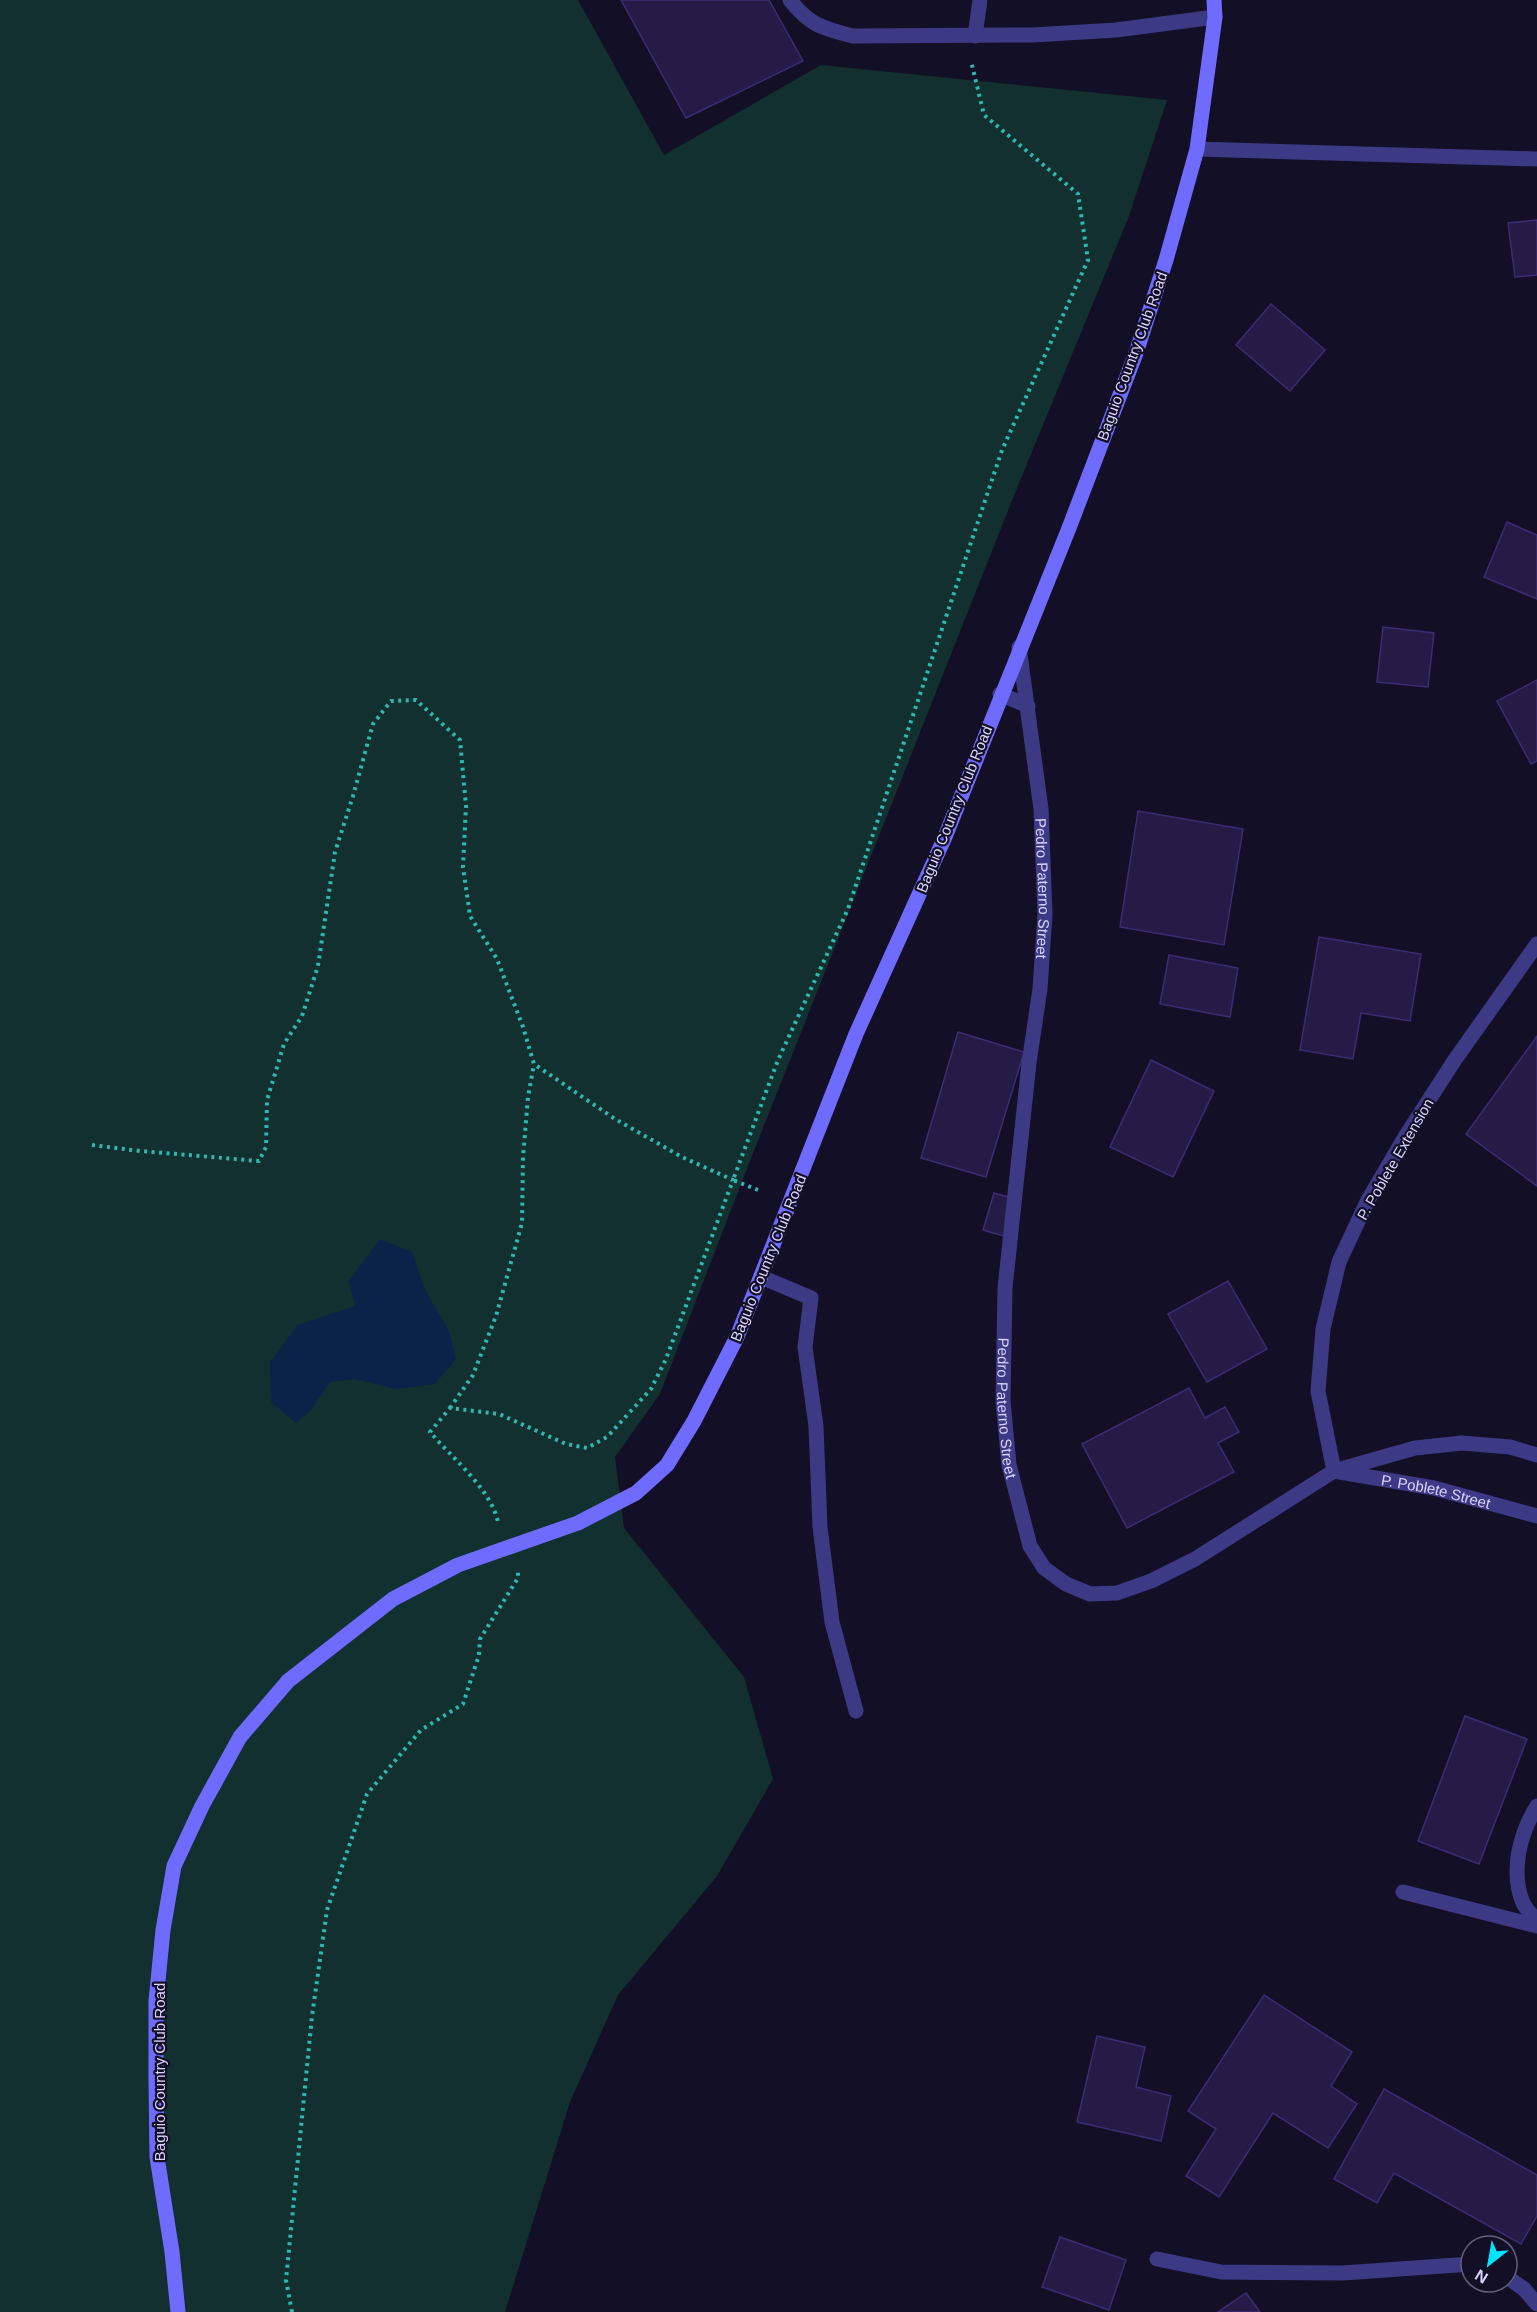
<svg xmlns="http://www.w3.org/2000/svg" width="1537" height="2312" font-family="Helvetica,sans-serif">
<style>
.grass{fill:#12302f}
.water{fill:#0c2248}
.building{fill:#241b47;stroke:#3b2d73;stroke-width:1.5}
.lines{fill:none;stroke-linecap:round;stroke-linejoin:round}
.path{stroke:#2fb8b0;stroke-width:4;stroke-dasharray:3 4.5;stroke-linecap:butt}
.service{stroke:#3d3a85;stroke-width:15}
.minor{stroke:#3d3a85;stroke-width:15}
.secondary{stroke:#6f6bff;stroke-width:15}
.labels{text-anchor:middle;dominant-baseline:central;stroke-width:4.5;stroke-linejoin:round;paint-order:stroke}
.street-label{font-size:15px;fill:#d9d4ff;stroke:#130f26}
</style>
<rect width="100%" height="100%" fill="#130f26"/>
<!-- grass -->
<path class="grass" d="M0,0H578L664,155L821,65L1167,100L1129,216L1015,493L746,1171L660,1394L615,1457L624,1528L744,1677L773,1779L717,1876L618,1995L570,2102L505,2312H0Z"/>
<!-- water -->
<path class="water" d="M380,1239L412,1252L426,1292L449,1331L456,1359L435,1384L396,1389L354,1379L330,1382L311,1410L296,1423L271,1402L270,1362L298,1325L355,1306L349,1281Z"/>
<!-- building -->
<g class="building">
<path d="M621,0H769L803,61L686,118Z"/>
<path d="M1537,220V275L1515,277L1508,223Z"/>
<path d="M1271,304L1325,350L1290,391L1236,345Z"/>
<path d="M1507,522L1537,535V599L1484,577Z"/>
<path d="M1383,627L1434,633L1428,687L1377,682Z"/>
<path d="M1537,680V761L1531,764L1497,701Z"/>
<path d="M1138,811L1243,829L1224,945L1120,927Z"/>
<path d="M1319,937L1421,954L1410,1021L1361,1013L1353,1059L1300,1050Z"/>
<path d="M1169,955L1238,968L1230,1017L1160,1004Z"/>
<path d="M958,1032L1024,1052L986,1177L921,1158Z"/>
<path d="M1537,1036V1186L1466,1134Z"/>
<path d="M1151,1060L1214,1091L1173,1177L1110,1147Z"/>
<path d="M994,1193L1012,1198L1007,1237L983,1230Z"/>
<path d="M1228,1281L1267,1349L1207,1382L1168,1314Z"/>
<path d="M1189,1388L1205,1418L1225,1407L1239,1432L1218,1443L1234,1472L1127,1528L1082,1444Z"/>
<path d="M1465,1716L1527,1739L1479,1864L1418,1841Z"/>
<path d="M1264,1995L1352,2052L1331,2086L1357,2104L1328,2148L1273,2113L1219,2197L1186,2176L1216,2129L1188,2111Z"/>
<path d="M1097,2036L1145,2047L1136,2087L1171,2096L1161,2141L1077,2122Z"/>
<path d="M1384,2089L1537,2175V2216L1521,2244L1394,2173L1377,2203L1334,2179Z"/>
<path d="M1060,2237L1126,2260L1109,2310L1042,2287Z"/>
<path d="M1246,2293L1260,2312H1218Z"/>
</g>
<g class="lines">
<!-- path -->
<g class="path">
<path d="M92,1145L140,1151L259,1161L266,1147L267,1100L284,1044L302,1016L318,966L335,852L353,796L373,724L391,701L416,700L460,740L466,806L463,867L470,916L497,959L523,1027L534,1064L615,1119L682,1157L733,1180L666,1359L651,1389L607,1437L587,1448L566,1444L499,1414L450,1408L430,1432C452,1458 491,1489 498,1522"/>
<path d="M758,1190L733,1180L778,1060L848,909L1002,450L1088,260L1078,194L984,115L971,61"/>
<path d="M450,1408L473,1375L496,1316L522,1223L523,1158L528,1097L534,1064"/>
<path d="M292,2312L286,2280L312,2016L327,1910L367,1794L421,1730L463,1704L479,1655L480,1639L518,1578V1572"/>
</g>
<!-- service -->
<g class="service">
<path d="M790,0C809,25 824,29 853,36L1033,35L1116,30L1215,17"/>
<path d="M975,36L980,0"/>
<path d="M1197,149L1537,159"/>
<path d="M761,1277L811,1298L805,1347L816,1426L820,1527L832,1622L856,1711"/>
</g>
<!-- minor -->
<g class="minor">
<path id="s1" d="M1019,647L1041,809L1045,914L1040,989L1029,1063L1005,1288L1003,1401L1009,1465L1030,1546L1044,1568L1066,1584L1090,1594L1117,1593L1151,1581L1195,1559L1334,1471L1415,1448L1462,1443L1510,1447L1537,1455"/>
<path d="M1000,694L1028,706"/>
<path id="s2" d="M1537,944L1454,1061L1405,1137L1368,1200L1339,1262L1323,1329L1318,1391L1334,1471L1434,1488L1537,1516"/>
<path d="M1537,1806C1520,1833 1510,1871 1523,1903C1526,1909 1533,1916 1537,1922"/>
<path d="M1403,1892L1537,1926"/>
<path d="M1157,2259L1221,2272L1343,2273L1471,2264"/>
<path d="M1507,2277L1524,2289L1537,2304"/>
</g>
<!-- secondary -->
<path class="secondary" d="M178,2312L172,2252L157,2157L156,2080V2001L163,1930L174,1866L202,1806L240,1737L288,1681L393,1599L458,1565L578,1523L636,1493L667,1465L694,1421L737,1337L856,1034L945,837L1069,528L1136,353L1166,260L1197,149L1215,17L1214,0"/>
</g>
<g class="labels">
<!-- street labels -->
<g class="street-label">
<text transform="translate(1132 356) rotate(-70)">Baguio Country Club Road</text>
<text transform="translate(954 809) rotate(-68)">Baguio Country Club Road</text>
<text stroke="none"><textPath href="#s1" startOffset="243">Pedro Paterno Street</textPath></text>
<text transform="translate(1395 1159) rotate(-60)">P. Poblete Extension</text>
<text transform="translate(768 1258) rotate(-68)">Baguio Country Club Road</text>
<text stroke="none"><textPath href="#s1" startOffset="765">Pedro Paterno Street</textPath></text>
<text stroke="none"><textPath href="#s2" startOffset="692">P. Poblete Street</textPath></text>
<text transform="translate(159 2072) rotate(-90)">Baguio Country Club Road</text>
</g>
</g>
<!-- north arrow -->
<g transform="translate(1489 2264) rotate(211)"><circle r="28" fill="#130f26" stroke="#625e7d" stroke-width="1.5"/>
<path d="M0-4.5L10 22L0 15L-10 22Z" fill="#00e5ff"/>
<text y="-9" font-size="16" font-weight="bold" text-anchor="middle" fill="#d9d4ff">N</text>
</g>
</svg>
